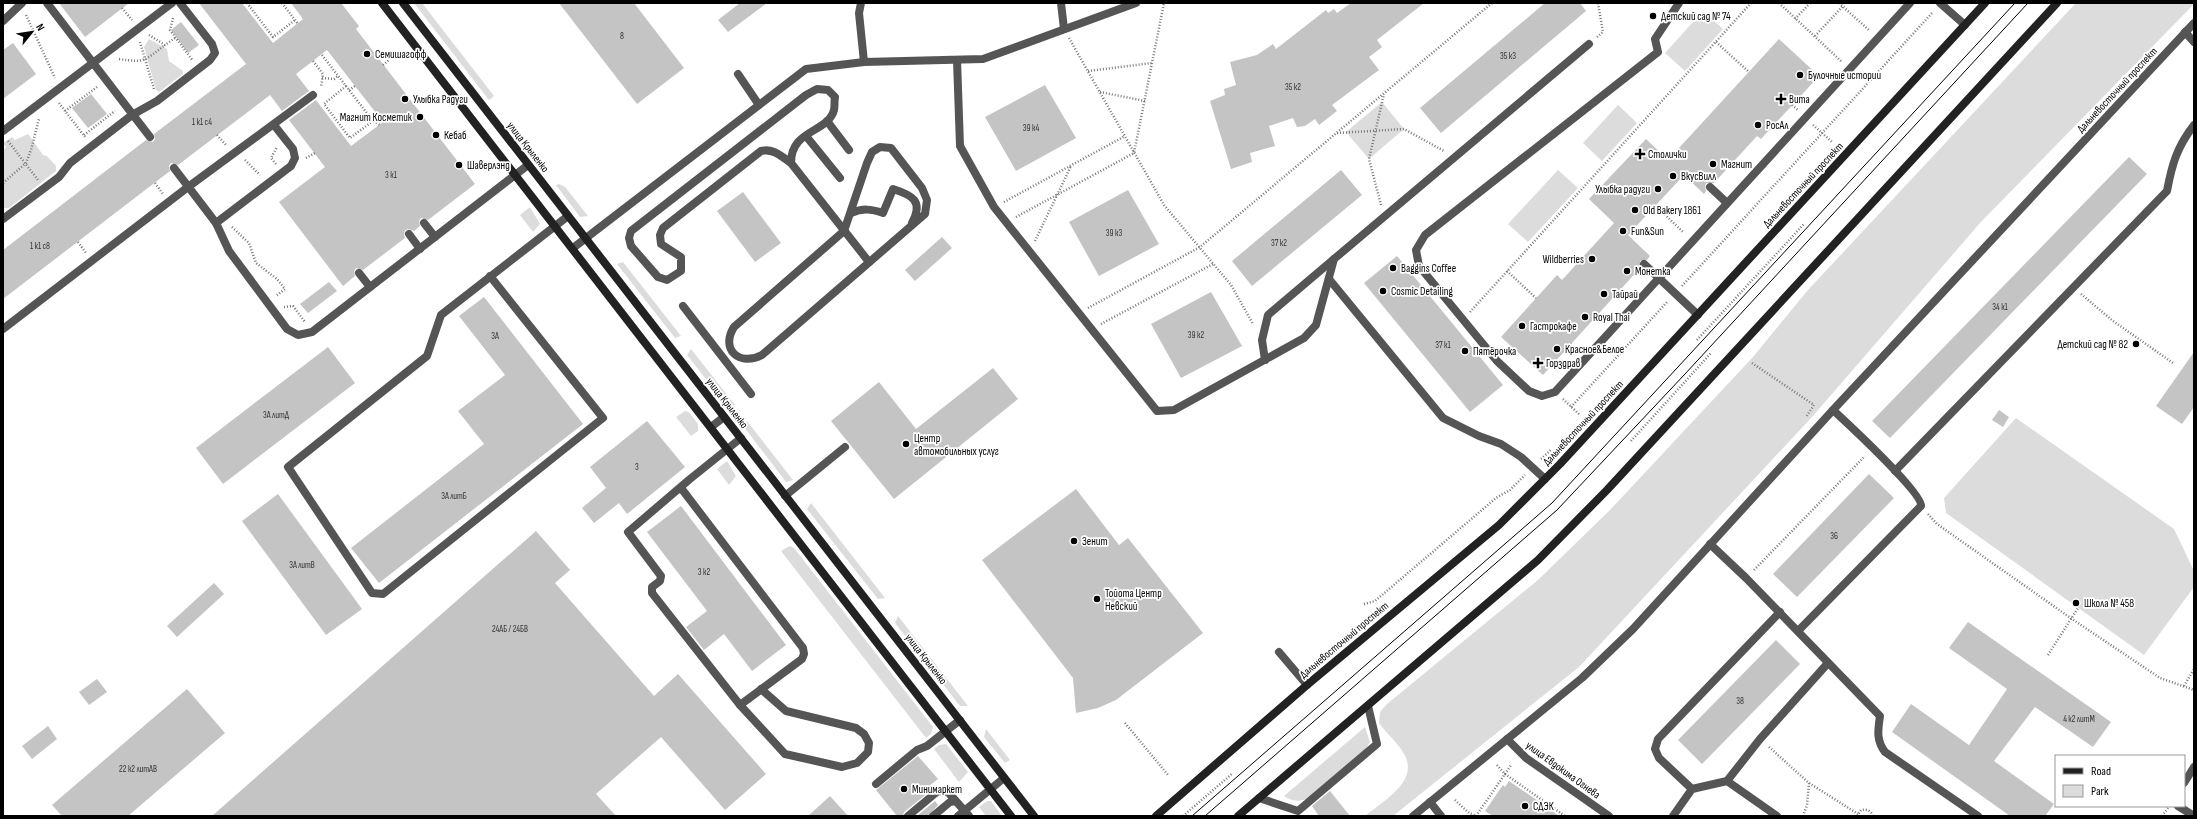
<svg xmlns="http://www.w3.org/2000/svg" width="2197" height="819" font-family="'Sofia Sans Condensed',sans-serif">
<style>
.green{fill:#dcdcdc}
.building{fill:#c4c4c4}
.lines{fill:none;stroke-linecap:round;stroke-linejoin:round}
.path{stroke:#777;stroke-width:2.5;stroke-dasharray:1 2;stroke-linecap:butt}
.lane{stroke:#555;stroke-width:8}
.street{stroke:#555;stroke-width:8}
.secondary{stroke:#222;stroke-width:8}
.tram{stroke:#000;stroke-width:1}
.poi-dot{fill:#000;stroke:#fff;stroke-width:1.5}
.labels{text-anchor:middle;dominant-baseline:central;stroke-width:3.5;stroke-linejoin:round;paint-order:stroke}
.number-label{font-size:9px;fill:#313131}
.poi-label{font-size:11px;fill:#000;stroke:#fff;text-anchor:start}
.street-label{font-size:11px;fill:#000;stroke:#fff}
</style>
<rect width="100%" height="100%" fill="#fff"/>
<!-- green -->
<g class="green">
<path d="M414,3H422L494,96L489,100Z"/>
<path d="M2076,3L2194,4L1980,223L1812,417L1579,667L1393,816H1365C1383,801 1420,781 1404,754C1398,743 1387,734 1379,723L1380,712L1387,704L1538,580L1610,510L1753,357L1808,290Z"/>
<path d="M1703,11L1723,29L1685,71L1665,53Z"/>
<path d="M149,39L167,49L169,61L183,71V74L159,92L156,90L144,47Z"/>
<path d="M1382,102L1404,129L1369,159L1346,132Z"/>
<path d="M1618,105L1637,123L1602,161L1583,143Z"/>
<path d="M28,134L43,155L47,156L56,166V171L9,208H3V151L6,147L3,143L12,137L15,140Z"/>
<path d="M1558,170L1578,188L1528,242L1508,224Z"/>
<path d="M559,184L565,187L588,216L580,217L556,185Z"/>
<path d="M530,207L540,224L533,232L520,215Z"/>
<path d="M623,262L681,336L675,338L617,264Z"/>
<path d="M691,349L735,405L728,407L687,355Z"/>
<path d="M685,411L689,412L698,424V431L691,436L676,417Z"/>
<path d="M2016,418L2174,529L2194,571V587L2144,655L1946,513L1944,498Z"/>
<path d="M747,421L793,480L786,482L744,427Z"/>
<path d="M727,461L736,476L729,485L717,469Z"/>
<path d="M811,503L885,598L878,599L807,509Z"/>
<path d="M790,546L794,548L933,727L931,734L926,738L781,551Z"/>
<path d="M898,616L968,706H960L895,623Z"/>
<path d="M1365,727L1370,742L1366,749L1310,798C1299,802 1294,802 1284,796Z"/>
<path d="M986,729L1010,760L1005,763L984,737Z"/>
<path d="M946,744L968,772L959,782L934,749L939,745Z"/>
<path d="M987,801H991L1002,816H986L979,807Z"/>
</g>
<!-- building -->
<g class="building">
<path d="M59,3H129L85,37Z"/>
<path d="M199,3H242L273,43L303,19L291,3H341L359,26L356,29L475,184L428,220L421,218L419,221L420,226L414,231L409,229L405,230L404,234L405,238L363,270L356,268L354,271L355,276L343,286L279,202L325,167L289,120L316,100L351,146L383,122L327,50L296,74L309,91L282,111L270,95L178,165L171,163L169,166L170,171L3,299V250L146,140L153,142L155,139L154,134L246,64Z"/>
<path d="M559,3H634L684,68L637,104Z"/>
<path d="M740,3H767L728,32L718,20Z"/>
<path d="M1351,3H1424L1377,40L1382,47L1369,57L1379,70L1332,105L1337,111L1319,125L1315,119L1305,126L1297,127L1293,118L1269,126L1275,146L1250,153L1252,162L1231,169L1210,101L1225,95L1224,89L1236,85L1230,62L1257,55L1273,44L1276,49L1326,10L1328,13L1334,9L1337,13Z"/>
<path d="M1545,3H1580L1586,11L1441,133L1420,108Z"/>
<path d="M181,22L199,45L188,53L171,30Z"/>
<path d="M1779,39L1819,76L1761,139L1757,136L1714,183H1706L1705,186L1706,191L1704,194L1684,175L1628,235L1650,256L1647,260L1640,261V268L1543,375L1501,337L1557,275L1562,280L1614,223L1589,199L1646,139L1668,160Z"/>
<path d="M13,43L36,74L3,99V50Z"/>
<path d="M1045,85L1076,138L1016,171L985,117Z"/>
<path d="M91,94L107,114L88,128L72,108Z"/>
<path d="M2129,157L2147,174L1890,438L1872,421Z"/>
<path d="M1341,170L1362,195L1252,286L1232,261Z"/>
<path d="M1128,190L1159,244L1099,276L1069,222Z"/>
<path d="M743,192L781,243L755,262L717,211Z"/>
<path d="M942,237L952,248L915,281L905,270Z"/>
<path d="M1397,256L1503,385L1470,412L1364,283Z"/>
<path d="M329,282L337,291L308,313L300,304Z"/>
<path d="M1211,292L1242,346L1181,378L1151,324Z"/>
<path d="M484,297L583,424L379,583L351,548L484,444L458,411L505,375L459,316Z"/>
<path d="M328,347L355,383L223,484L196,448Z"/>
<path d="M2194,352V407L2182,424L2156,406Z"/>
<path d="M993,368L1018,399L894,499L831,421L879,382L916,429Z"/>
<path d="M1999,410L2009,417L2003,427L1992,420Z"/>
<path d="M647,421L685,467L627,514L619,503L594,523L582,508L606,488L590,467Z"/>
<path d="M1869,474L1894,498L1797,597L1773,574Z"/>
<path d="M1076,489L1119,545L1128,538L1203,633L1116,700L1098,708L1076,713L1073,678L982,560Z"/>
<path d="M278,494L362,609L326,635L242,521Z"/>
<path d="M681,506L786,645L752,671L724,634L704,650L686,627L707,611L647,532Z"/>
<path d="M536,531L570,570L555,583L654,696L678,674L766,774L725,810L661,737L596,794L616,816H212Z"/>
<path d="M214,583L224,594L177,637L167,626Z"/>
<path d="M1968,622L2111,722L2093,747L2035,707L1994,761L2054,804L2045,816H2010L1892,732L1911,704L1969,745L2007,689L1949,648Z"/>
<path d="M1776,640L1800,664L1702,764L1678,740Z"/>
<path d="M97,679L107,692L89,705L79,692Z"/>
<path d="M187,689L225,733L128,816H62L52,805Z"/>
<path d="M48,726L57,739L32,759L22,746Z"/>
<path d="M918,756L938,779L925,789L928,793L904,812L903,816H897L876,790Z"/>
<path d="M1509,781L1541,803L1559,816H1493L1485,811L1503,785L1505,787Z"/>
<path d="M1330,791L1350,816H1319L1312,806Z"/>
<path d="M830,796L848,816H808Z"/>
<path d="M935,801L938,805L928,816H917Z"/>
</g>
<g class="lines">
<!-- path -->
<g class="path">
<path d="M247,3L273,37L295,20"/>
<path d="M282,3L298,24"/>
<path d="M1779,3L1842,62"/>
<path d="M1839,3L1870,31"/>
<path d="M122,8L132,20"/>
<path d="M26,15L55,78"/>
<path d="M173,18L170,30L193,61"/>
<path d="M1795,19L1810,3"/>
<path d="M149,35L165,45L175,38"/>
<path d="M1815,36L1843,6"/>
<path d="M1597,37L1603,32L1598,3"/>
<path d="M1069,38L1164,205L1231,285L1253,324"/>
<path d="M140,42L154,89"/>
<path d="M1716,42L1749,72"/>
<path d="M322,55L373,121L380,125"/>
<path d="M119,59C145,63 144,61 165,45"/>
<path d="M313,61L323,74L321,87"/>
<path d="M383,65L389,60"/>
<path d="M1088,71L1152,63"/>
<path d="M322,78L334,79L338,76"/>
<path d="M346,86L324,104L350,138L373,121"/>
<path d="M349,90L355,86"/>
<path d="M1100,92L1145,101"/>
<path d="M59,103L85,137"/>
<path d="M1792,105L1798,110"/>
<path d="M65,111L97,87"/>
<path d="M1813,125L1832,142"/>
<path d="M1337,133L1404,129L1444,151"/>
<path d="M84,135L115,111"/>
<path d="M217,135L226,145"/>
<path d="M8,141L38,180"/>
<path d="M306,158L315,153"/>
<path d="M245,160L260,175"/>
<path d="M276,164L271,158L277,147"/>
<path d="M3,183L26,163L31,150L39,119"/>
<path d="M155,183L163,194"/>
<path d="M1004,202L1125,136"/>
<path d="M1381,205L1369,159L1384,94"/>
<path d="M1656,206L1684,233"/>
<path d="M1016,217L1134,153L1164,3"/>
<path d="M232,227L249,243L256,263L277,279L285,289L276,296"/>
<path d="M1035,241L1071,166"/>
<path d="M78,242L86,253"/>
<path d="M1507,271L1536,298"/>
<path d="M1682,286L1933,12"/>
<path d="M2081,294L2113,321L2173,363"/>
<path d="M284,307L293,306L305,322"/>
<path d="M1088,308L1200,247L1492,3"/>
<path d="M1470,312L1751,3"/>
<path d="M1101,324L1213,264"/>
<path d="M1697,340L1804,224"/>
<path d="M1570,344L1577,351"/>
<path d="M1752,363L1814,405L1806,417"/>
<path d="M1563,399L1580,415"/>
<path d="M1571,407L1668,301"/>
<path d="M1631,441L1711,353"/>
<path d="M1541,459L1552,449"/>
<path d="M1928,514L1937,524L2072,619L2160,678L2194,690"/>
<path d="M1754,570L1865,456"/>
<path d="M1364,604L1375,601L1496,498L1510,490L1525,475"/>
<path d="M2048,655L2078,608"/>
<path d="M2184,686L2194,669"/>
<path d="M1125,723L1168,775"/>
<path d="M1769,747L1809,783L1858,814"/>
<path d="M1497,765L1505,774L1511,765"/>
<path d="M1455,800L1469,813L1476,816"/>
<path d="M1183,816L1233,773"/>
<path d="M1476,816L1505,774L1565,816"/>
<path d="M1803,816L1807,805L1809,783"/>
<path d="M1857,816L1861,810C1866,809 1871,810 1873,816"/>
<path d="M2162,816L2168,808"/>
</g>
<!-- lane -->
<g class="lane">
<path d="M47,3L150,137"/>
<path d="M861,3L859,13L864,62"/>
<path d="M1061,3L1064,29"/>
<path d="M1679,3L1655,39L1658,52L1425,235L1416,250L1419,266L1497,361L1529,391L1542,396L1555,392L1910,3"/>
<path d="M1940,3L1965,25"/>
<path d="M3,21L22,3"/>
<path d="M2185,32L2194,42"/>
<path d="M957,60L960,146L994,207L1157,411L1174,410L1304,338L1316,325L1334,259L1589,44"/>
<path d="M738,74L759,105"/>
<path d="M827,121L849,150"/>
<path d="M3,131L172,3"/>
<path d="M806,136L840,178"/>
<path d="M880,147L891,148L922,188L927,200L925,214L762,355C739,367 720,349 734,327L844,231L867,163L872,152Z"/>
<path d="M791,163C791,129 828,133 834,110C835,106 834,101 835,97L828,90L817,89L806,95L631,231L629,238L631,246L658,277L667,280L681,271V257L661,244L660,235L663,228L761,151C773,148 781,156 791,163L869,262"/>
<path d="M174,168L216,223L229,251L287,329L298,335L312,332L528,165"/>
<path d="M1710,187L1727,203"/>
<path d="M851,213C863,208 871,209 883,213L893,189C912,195 924,201 912,223"/>
<path d="M3,219L59,177L70,163L132,115L157,101L210,60L215,53L212,44L180,3"/>
<path d="M216,223L291,166L295,158L293,149L274,125"/>
<path d="M424,223L435,237"/>
<path d="M409,234L420,249"/>
<path d="M573,248L806,69L864,62L983,59L1136,3"/>
<path d="M1644,264L1698,315"/>
<path d="M359,273L370,287"/>
<path d="M490,276L603,418L383,594L372,593L288,467L427,356L441,315L568,216"/>
<path d="M1329,279L1443,418L1479,436L1501,444L1521,457L1545,479"/>
<path d="M683,306L751,394"/>
<path d="M3,329L188,187L313,95"/>
<path d="M1265,360L1262,340L1268,315L1334,259"/>
<path d="M711,427L724,417"/>
<path d="M1895,471L2167,191C2172,164 2177,147 2194,125"/>
<path d="M681,488L803,648L804,654L802,659L740,705L652,593V587L660,581L661,576L628,532L690,479L741,438"/>
<path d="M785,496L845,447"/>
<path d="M1710,544L1746,578L1880,716C1878,730 1876,740 1885,752L1978,816"/>
<path d="M1798,631L1921,506C1923,493 1847,423 1833,410"/>
<path d="M1279,652L1307,685"/>
<path d="M740,705L785,754L842,767L857,763L868,752L869,743L864,734L856,728L786,711L761,689"/>
<path d="M1727,781L1777,816"/>
<path d="M2184,783L2194,767"/>
<path d="M876,784L917,750L927,746L960,720"/>
<path d="M1692,789L1659,758L1655,749L1658,739L1780,612"/>
<path d="M1259,798L1298,811L1377,744L1368,706"/>
<path d="M1430,802L1441,816"/>
<path d="M2178,806L2194,816"/>
<path d="M908,816L938,791L948,792L969,816"/>
<path d="M933,816L950,802L955,801"/>
<path d="M958,816L1004,778"/>
<path d="M1673,816L1692,789L1727,781L1760,739L1828,663"/>
</g>
<!-- street -->
<g class="street">
<path d="M1507,739L1526,758L1609,816"/>
<path d="M1413,816L1582,678L1633,629L1833,410L2194,23"/>
</g>
<!-- secondary -->
<g class="secondary">
<path d="M382,3L1011,816"/>
<path d="M403,3L1034,816"/>
<path d="M1156,816L1307,685L1499,525L1560,464L1985,3"/>
<path d="M1238,816L1538,560L1607,490L2057,3"/>
</g>
<!-- tram -->
<g class="tram">
<path d="M1192,816L1552,503L2015,3"/>
<path d="M1205,816L1557,510L1685,374L2028,3"/>
</g>
</g>
<!-- markers -->
<g class="poi-dot">
<circle cx="1653" cy="16" r="4"/>
<circle cx="367" cy="54" r="4"/>
<circle cx="1800" cy="75" r="4"/>
<circle cx="405" cy="99" r="4"/>
<path d="M1779 93h4v4h4v4h-4v4h-4v-4h-4v-4h4z"/>
<circle cx="420" cy="117" r="4"/>
<circle cx="1758" cy="125" r="4"/>
<circle cx="436" cy="135" r="4"/>
<path d="M1638 148h4v4h4v4h-4v4h-4v-4h-4v-4h4z"/>
<circle cx="1713" cy="164" r="4"/>
<circle cx="459" cy="165" r="4"/>
<circle cx="1673" cy="176" r="4"/>
<circle cx="1658" cy="189" r="4"/>
<circle cx="1635" cy="210" r="4"/>
<circle cx="1623" cy="231" r="4"/>
<circle cx="1592" cy="259" r="4"/>
<circle cx="1393" cy="268" r="4"/>
<circle cx="1627" cy="271" r="4"/>
<circle cx="1383" cy="291" r="4"/>
<circle cx="1604" cy="294" r="4"/>
<circle cx="1585" cy="317" r="4"/>
<circle cx="1522" cy="326" r="4"/>
<circle cx="2136" cy="344" r="4"/>
<circle cx="1557" cy="349" r="4"/>
<circle cx="1465" cy="351" r="4"/>
<path d="M1536 357h4v4h4v4h-4v4h-4v-4h-4v-4h4z"/>
<circle cx="906" cy="444" r="4"/>
<circle cx="1074" cy="541" r="4"/>
<circle cx="1097" cy="599" r="4"/>
<circle cx="2076" cy="603" r="4"/>
<circle cx="904" cy="789" r="4"/>
<circle cx="1525" cy="806" r="4"/>
</g>
<g class="labels">
<!-- number labels -->
<g class="number-label">
<text x="622" y="36">8</text>
<text x="1508" y="56">35 к3</text>
<text x="1293" y="87">35 к2</text>
<text x="202" y="122">1 к1 с4</text>
<text x="1031" y="128">39 к4</text>
<text x="391" y="175">3 к1</text>
<text x="1114" y="233">39 к3</text>
<text x="1279" y="243">37 к2</text>
<text x="40" y="246">1 к1 с8</text>
<text x="2000" y="307">34 к1</text>
<text x="1196" y="335">39 к2</text>
<text x="495" y="336">3А</text>
<text x="1443" y="345">37 к1</text>
<text x="276" y="415">3А литД</text>
<text x="637" y="467">3</text>
<text x="454" y="496">3А литБ</text>
<text x="1834" y="536">36</text>
<text x="302" y="565">3А литВ</text>
<text x="704" y="572">3 к2</text>
<text x="510" y="629">24АБ / 24БВ</text>
<text x="1740" y="701">38</text>
<text x="2079" y="719">4 к2 литМ</text>
<text x="138" y="769">22 к2 литАВ</text>
</g>
<!-- poi labels -->
<g class="poi-label">
<text x="1661" y="16">Детский сад № 74</text>
<text x="375" y="54">Семишагофф</text>
<text x="1808" y="75">Булочные истории</text>
<text x="413" y="99">Улыбка Радуги</text>
<text x="1789" y="99">Вита</text>
<text x="412" y="117" text-anchor="end">Магнит Косметик</text>
<text x="1766" y="125">РосАл</text>
<text x="444" y="135">Кебаб</text>
<text x="1648" y="154">Столички</text>
<text x="1721" y="164">Магнит</text>
<text x="467" y="165">Шаверлэнд</text>
<text x="1681" y="176">ВкусВилл</text>
<text x="1650" y="189" text-anchor="end">Улыбка радуги</text>
<text x="1643" y="210">Old Bakery 1861</text>
<text x="1631" y="231">Fun&amp;Sun</text>
<text x="1584" y="259" text-anchor="end">Wildberries</text>
<text x="1401" y="268">Baggins Coffee</text>
<text x="1635" y="271">Монетка</text>
<text x="1391" y="291">Cosmic Detailing</text>
<text x="1612" y="294">Тайрай</text>
<text x="1593" y="317">Royal Thai</text>
<text x="1530" y="326">Гастрокафе</text>
<text x="2128" y="344" text-anchor="end">Детский сад № 82</text>
<text x="1565" y="349">Красное&amp;Белое</text>
<text x="1473" y="351">Пятёрочка</text>
<text x="1546" y="363">Горздрав</text>
<text x="914" y="438">Центр<tspan x="914" dy="13">автомобильных услуг</tspan></text>
<text x="1082" y="541">Зенит</text>
<text x="1105" y="593">Тойота Центр<tspan x="1105" dy="13">Невский</tspan></text>
<text x="2084" y="603">Школа № 458</text>
<text x="912" y="789">Минимаркет</text>
<text x="1533" y="806">СДЭК</text>
</g>
<!-- street labels -->
<g class="street-label">
<text transform="translate(2117 90) rotate(-47)">Дальневосточный проспект</text>
<text transform="translate(528 147) rotate(52)">улица Крыленко</text>
<text transform="translate(1803 185) rotate(-47)">Дальневосточный проспект</text>
<text transform="translate(727 403) rotate(52)">улица Крыленко</text>
<text transform="translate(1583 423) rotate(-47)">Дальневосточный проспект</text>
<text transform="translate(1344 640) rotate(-40)">Дальневосточный проспект</text>
<text transform="translate(926 659) rotate(52)">улица Крыленко</text>
<text transform="translate(1563 770) rotate(36)">улица Евдокима Огнева</text>
</g>
</g>
<!-- border -->
<rect width="2197" height="819" fill="none" stroke="#000000" stroke-width="8"/>
<!-- legend -->
<rect x="2055" y="755" width="130" height="52" fill="#ffffff" stroke="#999999"/>
<rect x="2063" y="768" width="20" height="6" fill="#222222" stroke="#999999"/>
<text x="2091" y="775" font-size="12" fill="#000000">Road</text>
<rect x="2063" y="785" width="20" height="12" fill="#dcdcdc" stroke="#999999"/>
<text x="2091" y="795" font-size="12" fill="#000000">Park</text>
<!-- north arrow -->
<g transform="translate(32 32) rotate(60)" stroke="#ffffff" stroke-width="3" paint-order="stroke">
<path d="M0-3L7 15L0 10L-7 15Z" fill="#000000"/>
<text y="-6" font-size="11" font-weight="bold" text-anchor="middle" fill="#000000">N</text>
</g>
</svg>
